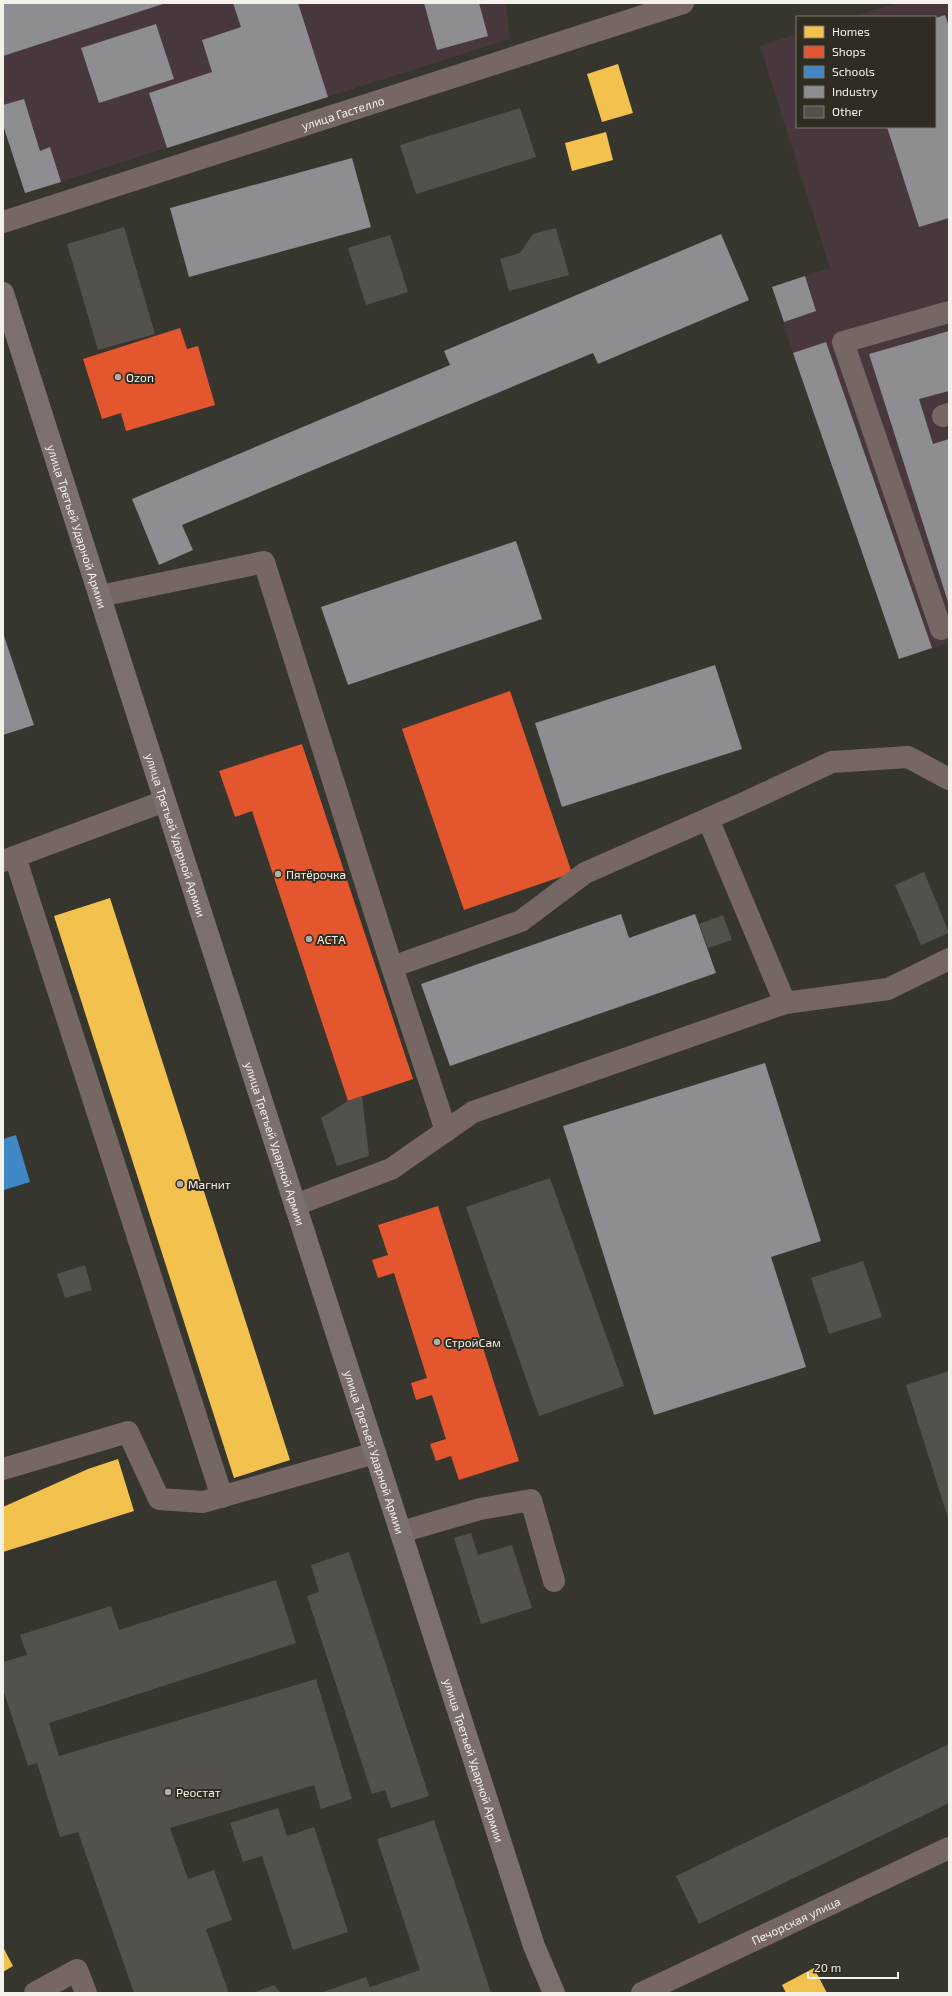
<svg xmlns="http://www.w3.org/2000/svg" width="952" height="1996" font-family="'Exo 2',sans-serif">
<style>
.industrial{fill:#48383e}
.homes{fill:#f2c14e}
.shops{fill:#e4572e}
.schools{fill:#3f88c5}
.industry{fill:#8d8d92}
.building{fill:#54514d}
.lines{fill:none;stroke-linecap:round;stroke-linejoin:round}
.minor{stroke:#766765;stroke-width:22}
.major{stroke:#7c706f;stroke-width:22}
.poi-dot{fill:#b2afa8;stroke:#302c21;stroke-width:1.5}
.labels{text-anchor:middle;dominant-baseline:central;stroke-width:4;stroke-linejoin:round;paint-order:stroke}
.street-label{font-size:12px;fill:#f4f1ea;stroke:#302c21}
.poi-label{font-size:12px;fill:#f4f1ea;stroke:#302c21;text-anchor:start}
</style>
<rect width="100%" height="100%" fill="#36352e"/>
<!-- industrial -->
<g class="industrial">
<path d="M3,3H506L510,39L25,193L3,123Z"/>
<path d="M897,3H949V643L899,659L793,353L772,287L830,268L760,46L797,34V127H935V17H852Z"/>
</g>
<!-- homes -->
<g class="homes">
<path d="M618,64L633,113L602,122L587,74Z"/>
<path d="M606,132L613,160L572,171L565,143Z"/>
<path d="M110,898L290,1460L234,1478L54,916Z"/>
<path d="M118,1459L134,1511L3,1552V1507L88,1469Z"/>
<path d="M3,1947L13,1966L3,1972Z"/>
<path d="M814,1968L827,1993H786L782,1985Z"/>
</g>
<!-- shops -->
<g class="shops">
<path d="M180,328L187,349L198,346L215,405L126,431L121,413L102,419L83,359Z"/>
<path d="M510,691L572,873L464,910L402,729Z"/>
<path d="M302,744L413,1079L348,1101L252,811L235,817L219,771Z"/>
<path d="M438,1206L519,1461L459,1480L451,1456L436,1461L430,1444L446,1439L432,1395L416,1400L411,1383L427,1378L394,1273L378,1278L372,1260L388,1255L378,1225Z"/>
</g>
<!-- schools -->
<path class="schools" d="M16,1135L30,1182L4,1190L3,1139Z"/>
<!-- industry -->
<g class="industry">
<path d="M3,3H166L3,56Z"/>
<path d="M233,3H298L328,97L167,148L149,93L212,72L202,40L241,27Z"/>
<path d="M424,3H479L488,36L437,50Z"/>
<path d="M945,15L949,26V218L919,227L887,127H935V18Z"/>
<path d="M156,24L174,79L99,103L81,48Z"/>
<path d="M24,99L40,151L50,147L61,182L25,193L3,125V105Z"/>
<path d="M352,158L371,227L189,277L170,208Z"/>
<path d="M721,234L749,300L598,364L593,353L182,525L193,550L159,565L132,499L450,365L444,351Z"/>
<path d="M805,276L816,311L784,322L772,287Z"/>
<path d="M949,331V391L919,399L933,444L949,439V605L869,354Z"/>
<path d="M826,342L932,648L899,659L793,353Z"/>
<path d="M516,541L542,619L348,685L321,607Z"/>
<path d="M3,633L34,725L3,735Z"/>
<path d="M715,665L742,749L562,807L535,723Z"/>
<path d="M621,914L629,938L695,914L716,973L450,1066L421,984Z"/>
<path d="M765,1063L821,1241L771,1257L806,1367L654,1415L563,1126Z"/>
</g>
<!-- building -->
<g class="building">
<path d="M520,108L536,157L416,194L400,145Z"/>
<path d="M124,227L155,334L98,350L67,244Z"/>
<path d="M556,228L569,275L509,291L500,259L520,253L533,234Z"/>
<path d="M390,235L408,292L366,305L348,248Z"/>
<path d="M924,872L949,933L921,945L895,885Z"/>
<path d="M723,915L732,940L708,948L699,924Z"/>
<path d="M362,1096L369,1156L337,1166L321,1118L348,1101Z"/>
<path d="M550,1178L624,1386L539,1416L466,1207Z"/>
<path d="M863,1261L882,1317L829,1334L811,1278Z"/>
<path d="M85,1265L92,1290L65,1298L57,1274Z"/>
<path d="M949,1371V1521L906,1385Z"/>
<path d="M471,1533L478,1555L512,1545L532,1608L481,1624L454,1538Z"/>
<path d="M349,1552L429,1796L391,1808L385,1790L372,1794L307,1596L319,1592L311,1565Z"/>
<path d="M276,1580L296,1643L49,1723L59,1756L316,1679L352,1799L321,1809L314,1785L170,1828L188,1879L214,1870L232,1920L206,1929L229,1993H134L78,1832L60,1837L37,1763L28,1766L3,1689V1662L27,1655L20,1635L111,1606L119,1630Z"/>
<path d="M949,1744V1803L699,1924L676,1876Z"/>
<path d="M278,1808L287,1836L314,1827L348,1932L293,1950L262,1856L243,1862L230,1823Z"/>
<path d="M434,1820L491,1993H320L366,1977L370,1987L420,1970L377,1839Z"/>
<path d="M274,1985L281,1993H253Z"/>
</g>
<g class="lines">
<!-- minor -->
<g class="minor">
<path id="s1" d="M3,222L683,3"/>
<path d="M943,416L949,414"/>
<path d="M100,596L264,562L392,967L446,1131"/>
<path d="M941,629L843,342L949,312"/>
<path d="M708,819L785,1003"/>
<path d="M15,857L222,1497"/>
<path d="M3,861L165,801"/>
<path d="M392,967L521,921L585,873L746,802L832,762L908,757L949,779"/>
<path d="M295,1205L391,1169L473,1112L785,1003L888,989L949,959"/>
<path d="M3,1469L128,1432L159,1499L203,1502L375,1453"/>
<path d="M401,1532L480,1509L531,1500L554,1581"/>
<path d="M35,1993L77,1970L86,1993"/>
<path id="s2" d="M642,1993L949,1848"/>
</g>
<!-- major -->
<path class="major" id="s3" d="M3,293L165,801L534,1946L554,1993"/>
</g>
<!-- markers -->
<g class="poi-dot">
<circle cx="118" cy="377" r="4"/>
<circle cx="278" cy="874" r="4"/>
<circle cx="309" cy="939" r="4"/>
<circle cx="180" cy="1184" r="4"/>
<circle cx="437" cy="1342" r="4"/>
<circle cx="168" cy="1792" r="4"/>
</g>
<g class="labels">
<!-- street labels -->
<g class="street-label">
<text stroke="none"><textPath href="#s1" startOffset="357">улица Гастелло</textPath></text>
<text stroke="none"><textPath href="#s3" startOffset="245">улица Третьей Ударной Армии</textPath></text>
<text stroke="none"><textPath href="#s3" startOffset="569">улица Третьей Ударной Армии</textPath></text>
<text stroke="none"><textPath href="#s3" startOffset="893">улица Третьей Ударной Армии</textPath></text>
<text stroke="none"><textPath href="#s3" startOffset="1217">улица Третьей Ударной Армии</textPath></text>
<text stroke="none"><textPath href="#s3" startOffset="1541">улица Третьей Ударной Армии</textPath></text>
<text stroke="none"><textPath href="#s2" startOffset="170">Печорская улица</textPath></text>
</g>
<!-- poi labels -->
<g class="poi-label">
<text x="126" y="377">Ozon</text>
<text x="286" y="874">Пятёрочка</text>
<text x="317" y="939">АСТА</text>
<text x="188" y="1184">Магнит</text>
<text x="445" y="1342">СтройСам</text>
<text x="176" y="1792">Реостат</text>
</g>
</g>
<!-- border -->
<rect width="952" height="1996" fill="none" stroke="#f4f1ea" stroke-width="8"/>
<!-- legend -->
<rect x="796" y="16" width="140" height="112" fill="#302c21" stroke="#7e7b71"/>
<rect x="804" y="26" width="20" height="12" fill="#f2c14e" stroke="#7e7b71"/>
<text x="832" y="36" font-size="12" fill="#f4f1ea">Homes</text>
<rect x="804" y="46" width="20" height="12" fill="#e4572e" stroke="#7e7b71"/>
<text x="832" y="56" font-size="12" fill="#f4f1ea">Shops</text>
<rect x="804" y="66" width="20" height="12" fill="#3f88c5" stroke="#7e7b71"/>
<text x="832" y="76" font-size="12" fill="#f4f1ea">Schools</text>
<rect x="804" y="86" width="20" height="12" fill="#8d8d92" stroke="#7e7b71"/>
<text x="832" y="96" font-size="12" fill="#f4f1ea">Industry</text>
<rect x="804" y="106" width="20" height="12" fill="#54514d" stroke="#7e7b71"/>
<text x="832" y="116" font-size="12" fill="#f4f1ea">Other</text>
<!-- scale -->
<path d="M808 1972v6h90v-6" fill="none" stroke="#f4f1ea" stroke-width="2"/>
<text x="814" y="1972" font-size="12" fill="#f4f1ea" stroke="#302c21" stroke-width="3" paint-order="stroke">20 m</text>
</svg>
